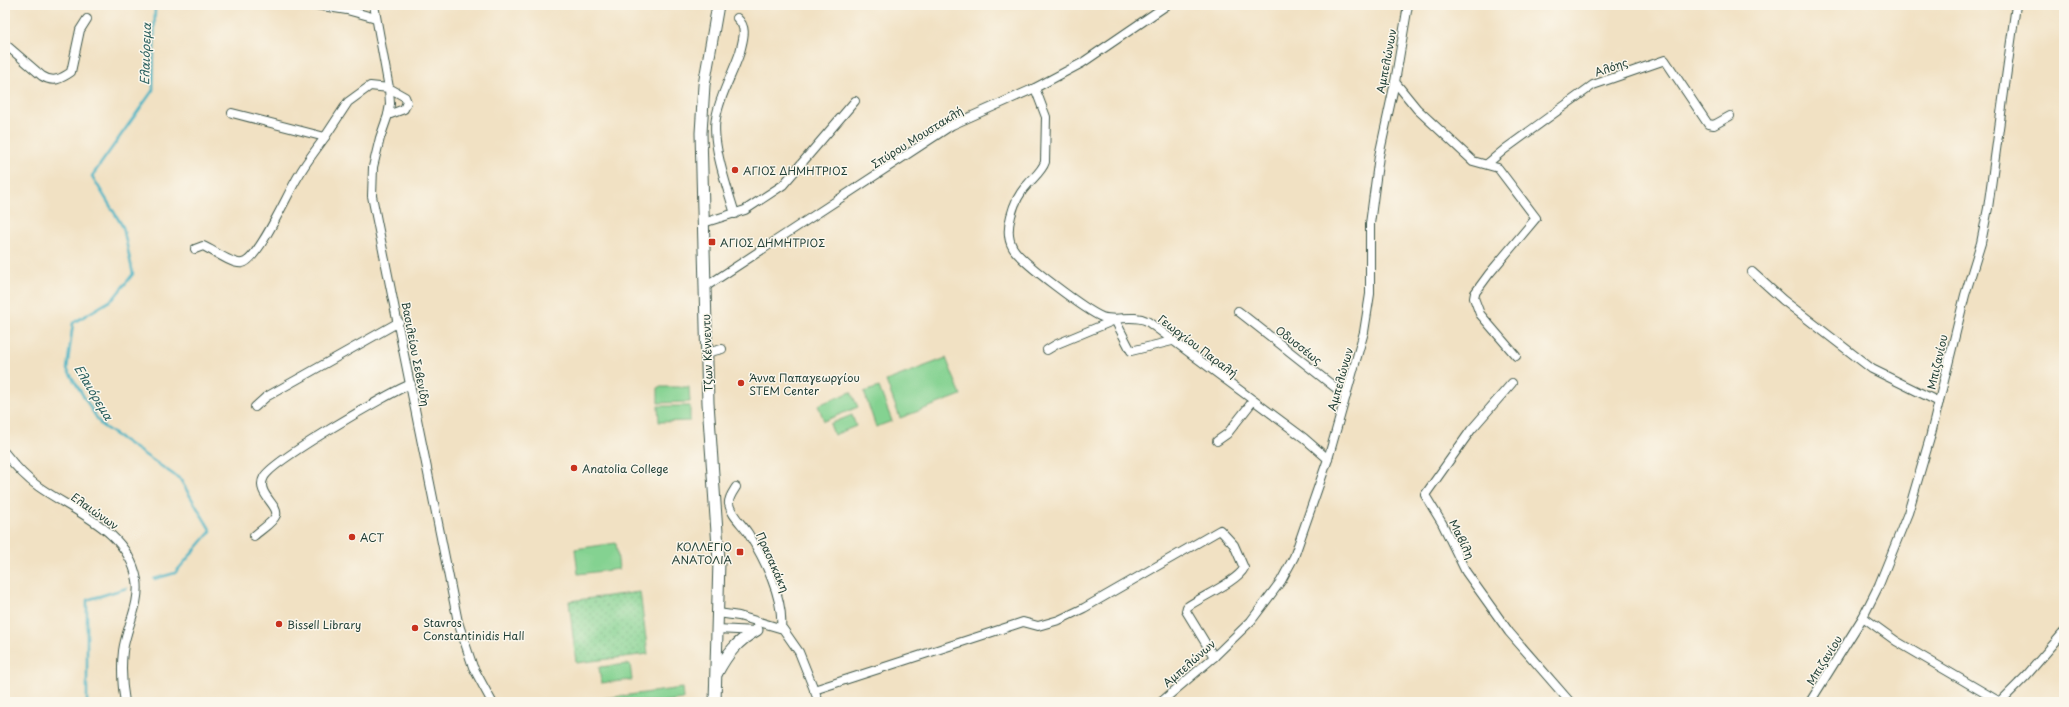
<svg xmlns="http://www.w3.org/2000/svg" width="2069" height="707" font-family="'Playpen Sans',sans-serif">
<style>
.grass{fill:url(#grass-dots);stroke:#528862}
.pitch{fill:#84d291;stroke:#528862}
.lines{fill:none;stroke-linecap:round;stroke-linejoin:round}
.stream{stroke:#46b2c3;stroke-width:2.5}
.minor-casing{stroke:#3e5649;stroke-width:10}
.major-casing{stroke:#3e5649;stroke-width:13}
.minor{stroke:#fff;stroke-width:8}
.major{stroke:#fff;stroke-width:11}
.poi-dot{fill:#c8321e;stroke:#fbf7ec;stroke-width:1.5}
.labels{text-anchor:middle;dominant-baseline:central;stroke-width:3;stroke-linejoin:round;paint-order:stroke}
.street-label{font-size:11px;fill:#1f3d34;stroke:#fbf7ec}
.poi-label{font-size:11px;fill:#1f3d34;stroke:#fbf7ec;text-anchor:start}
.water-label{font-size:12px;font-style:italic;fill:#2b605f;stroke:#fbf7ec}
</style>
<defs>
<pattern id="grass-dots" width="8" height="8" patternUnits="userSpaceOnUse"><rect width="8" height="8" fill="#84d291"/><path d="M2 2h.1M6 6h.1" fill="none" stroke="#6bac77" stroke-width="1.8" stroke-linecap="round"/></pattern>
</defs>
<rect width="100%" height="100%" fill="#fbf7ec"/>
<filter id="ink" filterUnits="userSpaceOnUse"><feTurbulence type="fractalNoise" baseFrequency=".025" numOctaves="2"/><feDisplacementMap in="SourceGraphic" scale="8" xChannelSelector="R" yChannelSelector="G"/><feConvolveMatrix kernelMatrix="1 2 1 2 8 2 1 2 1" color-interpolation-filters="sRGB"/></filter>
<filter id="wash" filterUnits="userSpaceOnUse"><feTurbulence type="fractalNoise" baseFrequency=".012" numOctaves="4" result="noise"/><feDisplacementMap in="SourceGraphic" scale="16" xChannelSelector="R" yChannelSelector="G"/><feGaussianBlur stdDeviation="0.9" result="paint"/><feColorMatrix in="noise" values="0 0 0 0 0 0 0 0 0 0 0 0 0 0 0 0 0 1.4 0 .05"/><feComposite in="paint" operator="in"/></filter>
<g filter="url(#wash)">
<rect width="100%" height="100%" fill="#f1e1c3"/>
<!-- grass -->
<path class="grass" d="M640,592L648,654L576,663L569,601Z"/>
<!-- pitch -->
<g class="pitch">
<path d="M946,358L961,395L900,418L886,381Z"/>
<path d="M658,387H689L690,402L658,403Z"/>
<path d="M879,387L892,421L876,427L864,392Z"/>
<path d="M851,392L858,407L824,421L818,405Z"/>
<path d="M658,406H690V421L659,422Z"/>
<path d="M852,415L856,426L834,435L830,424Z"/>
<path d="M616,543L619,569L578,574L575,549Z"/>
<path d="M630,664L632,680L601,683L599,667Z"/>
<path d="M682,688L683,699L660,702H576Z"/>
</g>
<g class="lines">
<!-- stream -->
<g class="stream">
<path d="M153,5L155,7L153,90L92,176L123,227L133,274L113,299L73,323L67,369L101,425L180,479L211,531L175,573L154,579"/>
<path d="M87,702V600L127,588"/>
</g>
</g>
</g>
<g filter="url(#ink)">
<g class="lines">
<defs>
<g id="minor">
<path d="M316,5L347,10L376,18"/>
<path d="M374,5L389,88L390,104L388,115L380,138L373,167L372,196L458,622L473,667L492,702"/>
<path d="M5,44L42,76C53,83 61,79 71,72L80,30L87,19"/>
<path d="M1395,82L1417,109L1473,161L1498,168L1536,218L1489,274L1475,293L1474,298L1480,314L1516,356"/>
<path d="M1035,88L1046,117L1045,162C1042,171 1034,177 1028,184C1020,192 1014,204 1011,216C1008,227 1007,238 1013,248C1021,262 1087,311 1102,317C1117,322 1132,314 1147,321L1304,438L1328,459"/>
<path d="M232,113L325,137L348,102L370,86L389,88L405,97L407,102L404,109L388,115"/>
<path d="M1487,164L1505,149L1593,85L1665,60L1708,124L1714,125L1730,116"/>
<path d="M735,214C728,190 711,143 716,118C720,94 733,74 740,52C743,39 748,28 737,18"/>
<path d="M703,223L745,210L783,185L855,101"/>
<path d="M195,249L203,246C213,250 233,265 242,263C258,262 289,190 299,175C306,162 316,150 325,137"/>
<path d="M1752,272L1783,300L1872,369L1939,402"/>
<path d="M705,287L952,125L1035,88L1082,63L1167,5"/>
<path d="M1238,311L1346,396"/>
<path d="M1047,350L1057,344L1115,320L1131,351L1172,341"/>
<path d="M706,353L722,349"/>
<path d="M1512,383L1471,430L1425,495L1442,523L1466,572L1509,632L1570,702"/>
<path d="M255,407L266,397L399,322"/>
<path d="M1217,441L1227,434L1253,401"/>
<path d="M5,453C15,466 26,478 39,487C76,513 128,530 137,580C141,604 126,627 123,651C121,668 122,685 125,702"/>
<path d="M736,487C733,492 728,498 729,504C731,515 742,524 748,533C764,558 784,598 781,628"/>
<path d="M254,536C260,530 273,523 276,515C279,505 255,493 264,477C272,461 390,392 411,384"/>
<path d="M718,613L739,616L783,629L799,652L819,702"/>
<path d="M1863,617L1896,641L2000,702"/>
<path d="M717,629L756,631"/>
<path d="M814,690L1014,625L1023,622L1038,626L1059,620L1084,608L1220,530L1234,545L1244,568C1238,581 1201,597 1187,607L1186,611L1214,657"/>
<path d="M1161,702L1214,657L1251,621L1281,581L1294,557L1328,459L1364,332L1370,294V224L1379,156L1395,82L1408,5"/>
<path d="M1810,702L1863,617L1879,585L1908,513L1930,438L1965,295L1981,243L1988,208L2016,5"/>
<path d="M2000,702L2026,676L2064,632"/>
</g>
<g id="major">
<path d="M717,673C727,654 737,641 757,630"/>
<path d="M715,702L719,561L708,403L701,133L704,85L718,5"/>
</g>
</defs>
<!-- minor casing -->
<use href="#minor" class="minor-casing"/>
<!-- major casing -->
<use href="#major" class="major-casing"/>
<!-- minor -->
<use href="#minor" class="minor"/>
<!-- major -->
<use href="#major" class="major"/>
</g>
</g>
<!-- markers -->
<g class="poi-dot">
<circle cx="735" cy="170" r="4"/>
<rect x="708" y="238" width="8" height="8" rx="2"/>
<circle cx="741" cy="383" r="4"/>
<circle cx="574" cy="468" r="4"/>
<circle cx="352" cy="537" r="4"/>
<rect x="736" y="548" width="8" height="8" rx="2"/>
<circle cx="279" cy="624" r="4"/>
<circle cx="415" cy="628" r="4"/>
</g>
<g class="labels">
<!-- street labels -->
<g class="street-label">
<text transform="translate(1386 61) rotate(-79)">Αμπελώνων</text>
<text transform="translate(1611 67) rotate(-19)">Αλόης</text>
<text transform="translate(917 137) rotate(-32)">Σπύρου Μουστακλή</text>
<text transform="translate(1299 345) rotate(38)">Οδυσσέως</text>
<text transform="translate(1198 346) rotate(37)">Γεωργίου Παραλή</text>
<text transform="translate(707 353) rotate(-92)">Τζων Κέννεντυ</text>
<text transform="translate(416 354) rotate(79)">Βασιλείου Σεβενίδη</text>
<text transform="translate(1937 362) rotate(-77)">Μπιζανίου</text>
<text transform="translate(1340 379) rotate(-74)">Αμπελώνων</text>
<text transform="translate(95 511) rotate(35)">Ελαιώνων</text>
<text transform="translate(1462 539) rotate(64)">Μαβίλη</text>
<text transform="translate(773 562) rotate(66)">Πρασακάκη</text>
<text transform="translate(1824 660) rotate(-58)">Μπιζανίου</text>
<text transform="translate(1189 663) rotate(-41)">Αμπελώνων</text>
</g>
<!-- poi labels -->
<g class="poi-label">
<text x="743" y="170">ΆΓΙΟΣ ΔΗΜΗΤΡΙΟΣ</text>
<text x="720" y="242">ΑΓΙΟΣ ΔΗΜΗΤΡΙΟΣ</text>
<text x="749" y="377">Άννα Παπαγεωργίου<tspan x="749" dy="13">STEM Center</tspan></text>
<text x="582" y="468">Anatolia College</text>
<text x="360" y="537">ACT</text>
<text x="732" y="546" text-anchor="end">ΚΟΛΛΕΓΙΟ<tspan x="732" dy="13">ΑΝΑΤΟΛΙΑ</tspan></text>
<text x="423" y="622">Stavros<tspan x="423" dy="13">Constantinidis Hall</tspan></text>
<text x="287" y="624">Bissell Library</text>
</g>
<!-- water labels -->
<g class="water-label">
<text transform="translate(145 54) rotate(-88)">Ελαιόρεμα</text>
<text transform="translate(94 392) rotate(59)">Ελαιόρεμα</text>
</g>
</g>
<!-- margin -->
<rect width="2069" height="707" fill="none" stroke="#fbf7ec" stroke-width="20"/>
</svg>
